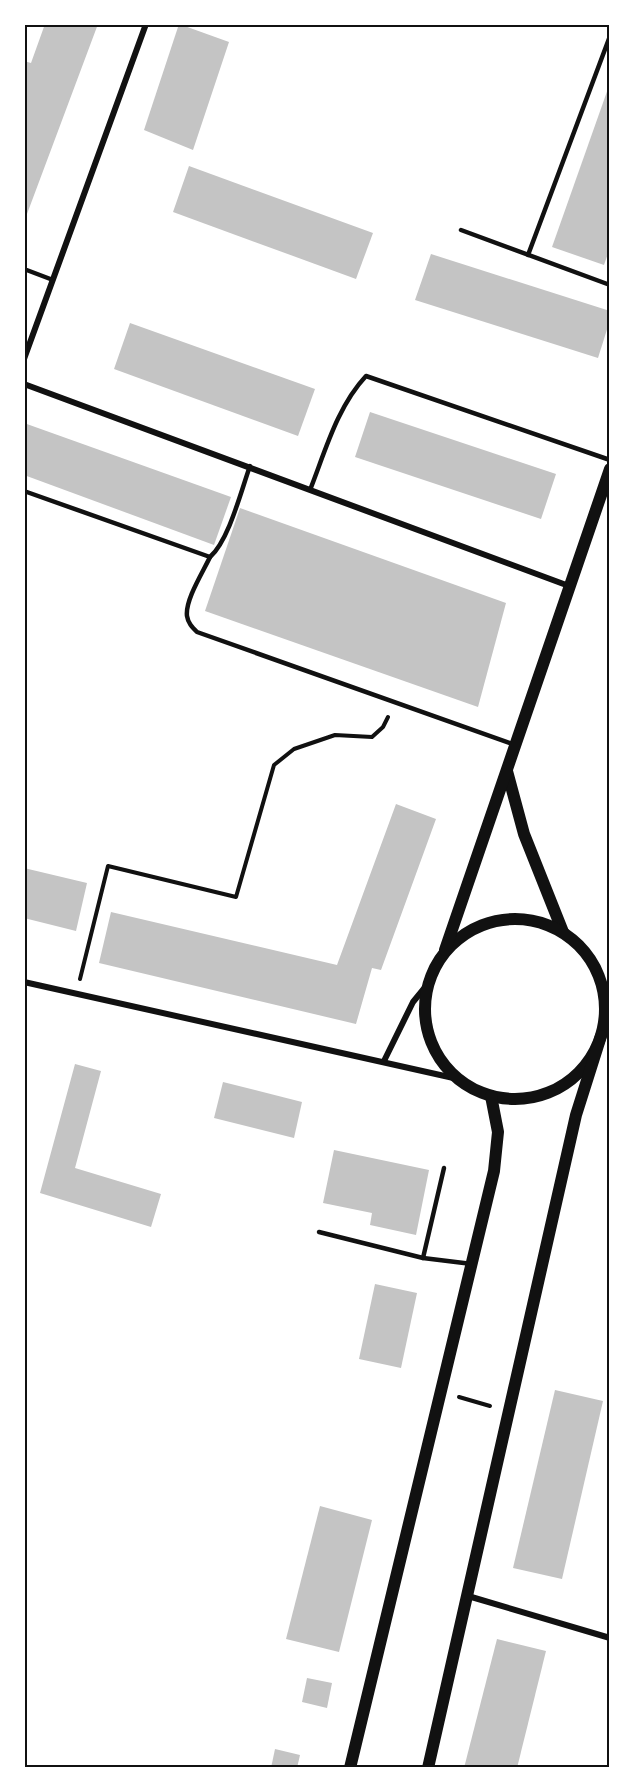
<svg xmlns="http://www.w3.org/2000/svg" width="634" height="1792" font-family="Manrope,sans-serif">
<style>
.building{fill:#c4c4c4}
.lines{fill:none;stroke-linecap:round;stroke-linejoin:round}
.path{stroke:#111;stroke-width:4}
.service{stroke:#111;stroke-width:4.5}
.minor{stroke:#111;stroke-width:6}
.secondary{stroke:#111;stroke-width:12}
.neatline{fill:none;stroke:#111;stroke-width:2}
</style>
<rect width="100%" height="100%" fill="#fff"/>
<!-- building -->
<g class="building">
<path d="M45,24H98L24,222V61L31,63Z"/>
<path d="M179,24L229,42L193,150L144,130Z"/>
<path d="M610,83V248L604,265L552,247Z"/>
<path d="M189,166L373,233L356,279L173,212Z"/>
<path d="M431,254L610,311V320L598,358L415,300Z"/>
<path d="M130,323L315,389L298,436L114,369Z"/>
<path d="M370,412L556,474L541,519L355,457Z"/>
<path d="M24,423L231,497L214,545L24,475Z"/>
<path d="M240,508L506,603L478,707L205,611Z"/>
<path d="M396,804L436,819L381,970L372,968L356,1024L99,963L111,912L337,965Z"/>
<path d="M24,868L87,883L76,931L24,918Z"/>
<path d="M75,1064L101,1071L75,1168L161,1194L151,1227L40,1193Z"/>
<path d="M223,1082L302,1102L294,1138L214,1118Z"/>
<path d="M334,1150L429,1170L416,1235L370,1225L372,1213L323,1203Z"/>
<path d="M375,1284L417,1293L401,1368L359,1359Z"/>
<path d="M555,1390L603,1401L562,1579L513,1568Z"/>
<path d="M320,1506L372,1520L339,1652L286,1639Z"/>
<path d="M497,1639L546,1651L517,1768H464Z"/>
<path d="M307,1678L332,1683L327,1708L302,1702Z"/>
<path d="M275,1749L300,1755L297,1768H271Z"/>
</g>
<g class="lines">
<!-- path -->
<g class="path">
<path d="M80,979L108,866L236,897L274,765L294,749L335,735L372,737L383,727L388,717"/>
<path d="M459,1397L490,1406"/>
</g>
<!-- service -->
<g class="service">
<path d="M461,230L610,285"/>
<path d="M528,255L610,36"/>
<path d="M24,269L53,280"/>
<path d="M310,490C325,452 337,407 366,376L610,460"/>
<path d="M24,491L210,557C203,572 185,600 187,616C188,623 192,627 197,632L515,745"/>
<path d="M210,557C229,540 241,491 250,466"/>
<path d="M319,1232L423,1258L472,1264"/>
<path d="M423,1258L444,1168"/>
</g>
<!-- minor -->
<g class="minor">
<path d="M24,359L146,24"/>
<path d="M24,384L569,586"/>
<path d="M24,982L458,1079"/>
<path d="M384,1061L413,1002L431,980"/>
<path d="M468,1596L610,1638"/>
</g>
<!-- secondary -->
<g class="secondary">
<path d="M507,771L524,834L563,932"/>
<circle cx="515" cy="1009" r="90"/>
<path d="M445,950L610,469"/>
<path d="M350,1768L494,1171L498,1132L491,1096"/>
<path d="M428,1768L576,1115L601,1036"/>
</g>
</g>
<!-- border -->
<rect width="634" height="1792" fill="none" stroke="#ffffff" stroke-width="51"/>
<rect x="26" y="26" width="582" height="1740" class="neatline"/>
</svg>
